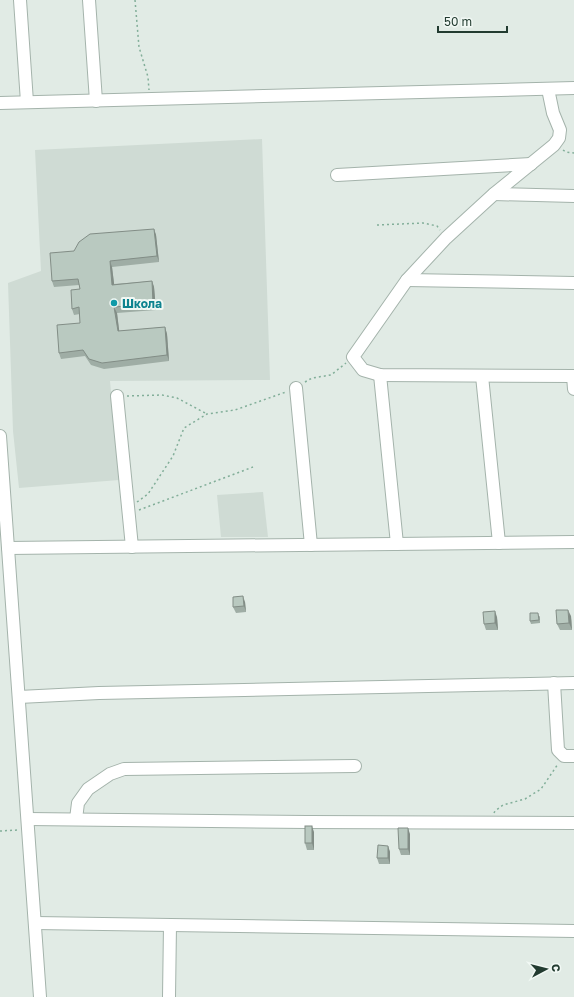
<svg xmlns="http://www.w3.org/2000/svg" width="574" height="997" font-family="'Golos Text',sans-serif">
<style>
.built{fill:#cfdbd4}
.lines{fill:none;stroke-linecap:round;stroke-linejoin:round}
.minor-casing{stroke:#a4b3ab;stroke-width:14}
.path{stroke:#82ae99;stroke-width:1.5;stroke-dasharray:2 3;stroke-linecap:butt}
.minor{stroke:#fff;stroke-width:12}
.wall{fill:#9fada5}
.shaded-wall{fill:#828d86}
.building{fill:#b9c9c0;stroke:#828d86}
.culture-dot{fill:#0f9aa8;stroke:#f1f8f4;stroke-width:1.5}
.labels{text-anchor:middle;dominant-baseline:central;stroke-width:4;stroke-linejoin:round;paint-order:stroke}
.culture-label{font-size:12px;font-weight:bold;fill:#0d838f;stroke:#f1f8f4;text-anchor:start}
</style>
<rect width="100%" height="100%" fill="#e1ebe5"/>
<!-- built -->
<g class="built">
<path d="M262,139L270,380L110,381L119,480L19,488L13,431L8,283L41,271L35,150Z"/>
<path d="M263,492L268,537H221L217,495Z"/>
</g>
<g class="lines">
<defs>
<g id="minor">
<path d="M20,0L27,102"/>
<path d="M89,0L96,101"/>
<path d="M548,89L553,113L560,130L559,138L554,145L494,194L446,238L407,280L353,357L363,370L380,375L574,376"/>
<path d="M0,103L574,88"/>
<path d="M337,175L531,164"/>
<path d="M494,194L574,196"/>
<path d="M407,280L574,283"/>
<path d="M380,375L397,544"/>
<path d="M482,376L499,543"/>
<path d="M573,376L574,389"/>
<path d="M296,388L311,545"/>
<path d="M117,396L132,547"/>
<path d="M0,436L40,997"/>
<path d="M8,548L574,542"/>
<path d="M554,683L558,750L564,756H574"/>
<path d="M19,697L99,693L574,683"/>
<path d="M28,819L307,822L574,823"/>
<path d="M76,819L78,803L88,789L110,774L124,769L355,766"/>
<path d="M35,923L574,931"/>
<path d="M169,997L170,925"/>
</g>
</defs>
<!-- minor casing -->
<use href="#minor" class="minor-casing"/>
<!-- path -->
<g class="path">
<path d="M135,0L139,47L148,77L149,90"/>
<path d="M563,150L566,152L574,153"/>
<path d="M377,225L423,223L437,226L440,230"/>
<path d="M305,382L312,378L331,375L346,363"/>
<path d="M127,396L162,395L177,398L207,414"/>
<path d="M137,502L148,494L173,456L184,428L207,414L235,410L286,392"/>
<path d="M139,510L253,467"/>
<path d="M494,813L495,811L503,805L525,799L541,789L558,764"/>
<path d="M0,831L18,830"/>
</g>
<!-- minor -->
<use href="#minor" class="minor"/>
</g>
<!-- wall -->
<g class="wall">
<path d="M154,229L156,235L159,262L112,267L114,284L152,281L154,287L156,310L117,313L119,331L165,327L167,334L169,361L104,369L91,365L85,356L61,359L59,353L80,323V314L74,315L72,309L80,289L79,285L54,287L52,281L74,251Z"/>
<path d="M245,602L246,612L236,613L233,607Z"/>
<path d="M540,616V623L531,624L530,621Z"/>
<path d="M571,616L572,630H560L557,624Z"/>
<path d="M497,617L498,630H486L484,624Z"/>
<path d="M314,832V850H307L305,843Z"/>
<path d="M410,834V855H401L399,849Z"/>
<path d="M388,846L390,852V864H379L377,858Z"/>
</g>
<!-- shaded-wall -->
<g class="shaded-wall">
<path d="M154,229L156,235L159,262L157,256Z"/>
<path d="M110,261L112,267L115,291L112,285Z"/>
<path d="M152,281L154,287L156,310L153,304Z"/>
<path d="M114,307L117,313L120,337L118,331Z"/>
<path d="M165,327L167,334L169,361L167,355Z"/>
<path d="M243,596L245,602L246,612L244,606Z"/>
<path d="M568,610L571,616L572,630L569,623Z"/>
<path d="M495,611L497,617L498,630L495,623Z"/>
<path d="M312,826L314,832V850L312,843Z"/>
<path d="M408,828L410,834V855L408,849Z"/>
<path d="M388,846L390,852V864L388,858Z"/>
</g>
<!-- building -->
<g class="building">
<path d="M154,229L157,256L110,261L112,285L152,281L153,304L114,307L118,331L165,327L167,355L102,363L89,359L83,350L59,353L57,325L80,323L79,307L72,309L71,290L80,289L78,279L52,281L50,253L74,251L79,242L90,234Z"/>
<path d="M243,596L244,606L233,607V597Z"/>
<path d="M556,610H568L569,623L557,624Z"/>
<path d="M495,611V623L484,624L483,612Z"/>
<path d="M530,613H538L539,620L530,621Z"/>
<rect x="305" y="826" width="7" height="17"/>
<path d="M398,828H408V849H399Z"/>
<path d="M378,845L388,846V858H377Z"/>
</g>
<!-- markers -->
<circle class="culture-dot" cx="114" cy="303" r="4"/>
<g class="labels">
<!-- culture labels -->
<g class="culture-label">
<text x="122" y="303">Школа</text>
</g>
</g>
<!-- north arrow -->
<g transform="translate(546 969) rotate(83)" stroke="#f1f8f4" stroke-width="3" paint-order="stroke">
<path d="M0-3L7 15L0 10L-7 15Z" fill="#223b30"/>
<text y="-6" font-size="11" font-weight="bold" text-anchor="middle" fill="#223b30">С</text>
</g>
<!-- scale -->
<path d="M438 26v6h69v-6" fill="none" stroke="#223b30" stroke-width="2"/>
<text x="444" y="26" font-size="12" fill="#223b30" stroke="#f1f8f4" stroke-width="3" paint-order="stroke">50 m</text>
</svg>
